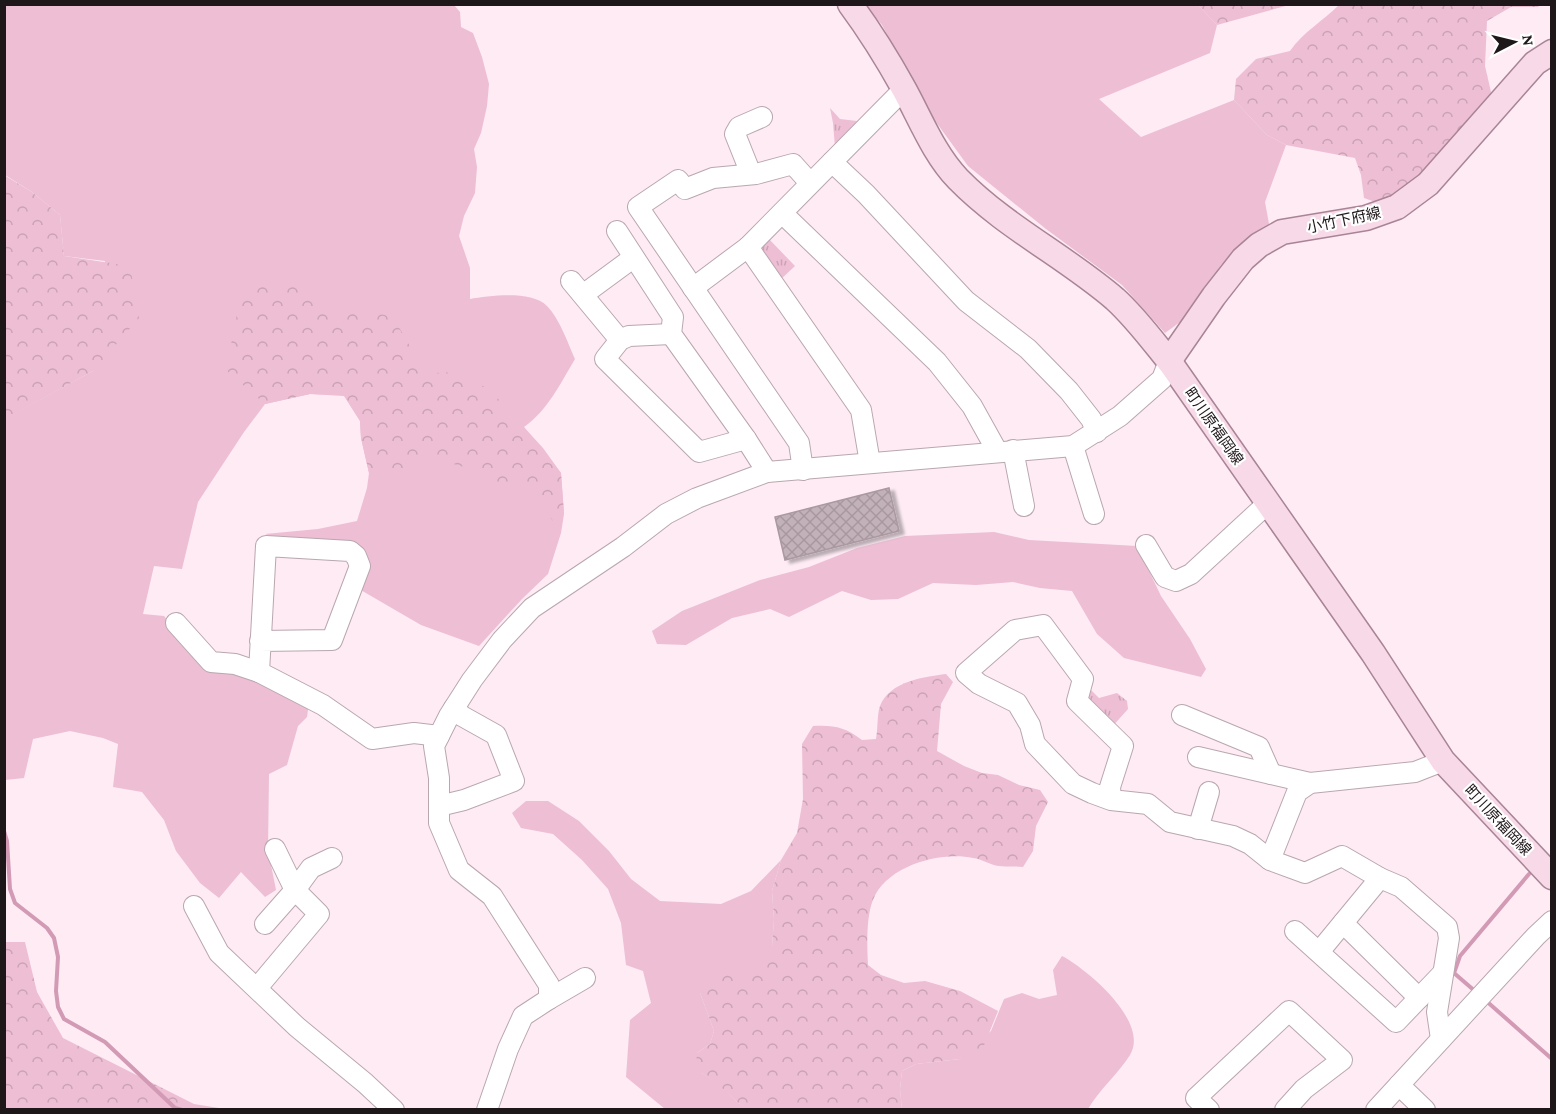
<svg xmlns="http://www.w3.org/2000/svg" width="1556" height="1114" font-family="'Crimson Pro','Noto Sans JP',serif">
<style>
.green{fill:#edbed4}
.forest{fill:url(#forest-crowns)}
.park{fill:url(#park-tufts)}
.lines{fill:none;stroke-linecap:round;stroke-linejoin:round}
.stream{stroke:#d29ab5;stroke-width:4}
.building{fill:url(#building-cross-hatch);stroke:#ab99a1;stroke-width:1.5;filter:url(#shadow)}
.minor-casing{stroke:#b9a7af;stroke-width:22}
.major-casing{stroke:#a88495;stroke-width:27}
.minor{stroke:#fff;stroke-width:20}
.major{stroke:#f7d9e7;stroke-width:24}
.labels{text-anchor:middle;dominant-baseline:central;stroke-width:4.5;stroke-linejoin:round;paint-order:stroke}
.street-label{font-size:15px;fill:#1e171a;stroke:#fefefe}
</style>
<defs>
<pattern id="forest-crowns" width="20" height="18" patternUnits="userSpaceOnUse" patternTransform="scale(1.5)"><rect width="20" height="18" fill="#edbed4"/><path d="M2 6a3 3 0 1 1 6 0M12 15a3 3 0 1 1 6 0" fill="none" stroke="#cba3b5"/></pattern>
<pattern id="park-tufts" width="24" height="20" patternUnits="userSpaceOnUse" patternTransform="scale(1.5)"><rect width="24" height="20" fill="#edbed4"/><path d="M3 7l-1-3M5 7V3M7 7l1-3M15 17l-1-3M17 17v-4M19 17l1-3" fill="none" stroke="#cba3b5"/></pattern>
<pattern id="building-cross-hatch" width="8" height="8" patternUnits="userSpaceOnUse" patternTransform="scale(1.5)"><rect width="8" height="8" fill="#c3b1b9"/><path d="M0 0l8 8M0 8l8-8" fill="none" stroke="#a7989e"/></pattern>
<filter id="shadow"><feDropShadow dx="5" dy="3" stdDeviation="1.5" flood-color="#0004"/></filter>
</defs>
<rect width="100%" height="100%" fill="#feebf4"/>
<!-- green -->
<g class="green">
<path d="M5,5H454L460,12L461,27L473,33L482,57L489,84L487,106L481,133L474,149L477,167L475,193L464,216L459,236L470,268V299C490,296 531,290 547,306C559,318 568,343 575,359C560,384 548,410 524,427L561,473L564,514L561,533L548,574L522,599L479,646L421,625L359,589L363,562L301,546L265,534L318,529L357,521L367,488L369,473L361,438L360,421L344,396L310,394L265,404L244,432L198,502L182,569L154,566L143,614L164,616L187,642L309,702L307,717L298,726L287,765L269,774L268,850L276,890L265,897L241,872L219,898L200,883L176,851L164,820L142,792L113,787L118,744L103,738L70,731L33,739L24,778L5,780L4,419L93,371L105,261L64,256L60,215L32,192L5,175Z"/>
<path d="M865,5H1198L1217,25L1210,53L1099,99L1141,137L1234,100L1267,135L1286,145L1265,202L1269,224L1221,265L1191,314L1165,333L1122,285L1046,229L968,166L928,111L882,25Z"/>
<path d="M994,532L1029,540L1137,546L1161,596L1190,639L1206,669L1201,677L1124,658L1097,634L1072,591L1040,588L1013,582L976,585L933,583L898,599L871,600L842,591L789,617L770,609L732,618L686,645L657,644L652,631L682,611L760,580L809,567L857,548L905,536Z"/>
<path d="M526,801H548L579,821L609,851L631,879L660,901L721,904L751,891L781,860L772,891L774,919L772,948L760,975L742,972L700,993L714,1031L710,1044L697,1053L702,1073L720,1085L738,1103L753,1109H665L626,1077L630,1020L651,1003L643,971L626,965L621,923L608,889L582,860L553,834L521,828L512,813Z"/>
<path d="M1062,956C1087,969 1150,1022 1130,1055C1118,1074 1099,1090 1088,1109H902L900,1089L902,1071L916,1064L960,1059L991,1031L1004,999L1022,993L1039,999L1057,995L1053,970Z"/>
</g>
<!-- forest -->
<g class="forest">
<path d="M1198,5H1289L1217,25Z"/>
<path d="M1339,5H1540L1538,7H1511L1487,21L1485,66L1491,92L1486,104C1452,143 1427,182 1378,203L1364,198L1361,175L1355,158L1286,145L1267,135L1234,100L1236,79L1256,59L1290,51C1303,32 1323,21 1339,5Z"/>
<path d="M4,175L32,192L60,215L64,256L130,266L139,318L93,371L5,419Z"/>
<path d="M251,281L295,282C297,285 300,290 303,293C323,313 367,309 393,317L419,362L432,373L457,372L490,390L543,448L561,473L564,514L553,521L519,477L491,490L464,467L429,457L405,478L369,473L361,438L360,421L344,395L310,394L265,404L226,370L238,309Z"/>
<path d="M946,674L953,682L941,704L937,751L964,766L982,773L998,775L1019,785L1040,790L1048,802L1036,826L1033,851L1023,867C1015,866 1007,867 999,866C990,865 982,859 973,858C940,851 886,866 873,900C866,917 867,946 868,965L881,975L904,983L925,981L960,991L998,1011L983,1048L960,1059L916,1064L902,1071L900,1089L902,1109L753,1110L738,1103L720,1086L702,1073L696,1065L697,1053L710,1044L714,1031L700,993L707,971L723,969L760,974L772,947L774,919L772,891L781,860L797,833L803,799L802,744L813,726C834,725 845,727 862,740L876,739C878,729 877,714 880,706C890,681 924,677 946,674Z"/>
<path d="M4,942H25L37,992L63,1038L194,1104L225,1109H5Z"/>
</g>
<!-- park -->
<g class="park">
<path d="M830,108L840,119L857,121L835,147L833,123Z"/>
<path d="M767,237L795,266L780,280L756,248Z"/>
<path d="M1088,687L1099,698L1117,693L1127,701L1128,709L1111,728L1085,705Z"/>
</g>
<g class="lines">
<!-- stream -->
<g class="stream">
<path d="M4,831L7,841L10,889L15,903L47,928L54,938L58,957L56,991L58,1007L64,1019L105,1042L175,1108L182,1110"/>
<path d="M1476,992L1454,973L1460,956L1529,874"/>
<path d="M1484,999L1552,1059"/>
</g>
</g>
<!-- building -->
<path class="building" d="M889,488L899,531L785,560L775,517Z"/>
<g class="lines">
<defs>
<g id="minor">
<path d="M832,162L866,194L966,301L1028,349L1069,391L1091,419L1097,432"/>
<path d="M751,174L735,134L739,127L762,117"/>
<path d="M782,213L937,362L972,406L997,451"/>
<path d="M617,231L673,317L671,334L746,439L767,472"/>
<path d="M571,281L620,340"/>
<path d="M693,288L748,247"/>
<path d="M584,294L633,258"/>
<path d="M671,334L629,336L620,340L605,359L699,452L746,439"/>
<path d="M1073,446L1094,514"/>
<path d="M1013,450L1024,506"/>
<path d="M870,463L861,410L748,247L904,89"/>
<path d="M803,470L799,443L638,207L678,180L685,189L713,178L756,174L793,164L810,183"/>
<path d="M1146,545L1165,577L1176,581L1191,574L1268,503"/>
<path d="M176,623L211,662L235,664L259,672"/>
<path d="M260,641L332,640L360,566L356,556L350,551L266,546L259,672L323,705L372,739L414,733L439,736"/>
<path d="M1182,715L1259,747L1271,774"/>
<path d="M1198,757L1310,783"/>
<path d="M1111,800L1110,787L1123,746L1077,701L1083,679L1043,625L1015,630L966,673L979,684L1017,703L1030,725L1035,744L1073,784L1092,793L1111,800L1148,804L1170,822L1233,836L1250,844L1270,860"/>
<path d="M439,806L464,800L514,781L496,735L462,716L454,708"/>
<path d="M1198,829L1209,792"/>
<path d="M275,849L295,890L311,868L332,858"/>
<path d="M194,906L219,953L297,1027L365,1083L394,1110"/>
<path d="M1343,923L1419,998"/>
<path d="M1295,931L1396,1022L1443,973"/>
<path d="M1319,952L1380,878"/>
<path d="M257,988L319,914L295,890L265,924"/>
<path d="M549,999L585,978"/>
<path d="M1441,1039L1437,1012L1449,938L1447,927L1401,887L1380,878L1342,856L1305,873L1270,860L1297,792L1310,783L1415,772L1443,761"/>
<path d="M1399,1085L1425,1110"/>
<path d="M487,1110L508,1049L523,1016L549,999V985L492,896L459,870L439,823V778L434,746L449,716L472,680L502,640L532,608L623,547L666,514L697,498L767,472L1073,446L1120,416L1162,379L1169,361"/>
<path d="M1209,1110L1196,1098L1289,1011L1342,1060L1304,1089L1285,1110"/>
<path d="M1376,1110L1536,936L1552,921"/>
</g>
<g id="major">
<path d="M850,4C870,31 888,60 904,89C921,120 934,154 958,179C1005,227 1065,256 1115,299C1135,317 1152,340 1169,361L1373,653L1443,761L1552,877"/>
<path d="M1169,361L1214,296L1243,259L1259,245L1282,232L1366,218L1397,207L1428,184L1535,63L1552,52"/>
</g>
</defs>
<!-- minor casing -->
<use href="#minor" class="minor-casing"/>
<!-- major casing -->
<use href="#major" class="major-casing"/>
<!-- minor -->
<use href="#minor" class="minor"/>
<!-- major -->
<use href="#major" class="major"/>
</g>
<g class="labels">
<!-- street labels -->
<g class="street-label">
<text transform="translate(1344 220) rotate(-12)">小竹下府線</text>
<text transform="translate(1214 426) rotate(55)">町川原福岡線</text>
<text transform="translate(1498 820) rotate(47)">町川原福岡線</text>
</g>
</g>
<!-- border -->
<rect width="1556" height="1114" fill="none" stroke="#1e171a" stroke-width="12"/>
<!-- north arrow -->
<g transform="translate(1514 42) rotate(83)" stroke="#fefefe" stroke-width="4.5" paint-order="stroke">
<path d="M0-4.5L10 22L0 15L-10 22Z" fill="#1e171a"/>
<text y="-9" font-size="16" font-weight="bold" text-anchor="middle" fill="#1e171a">N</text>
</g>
</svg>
